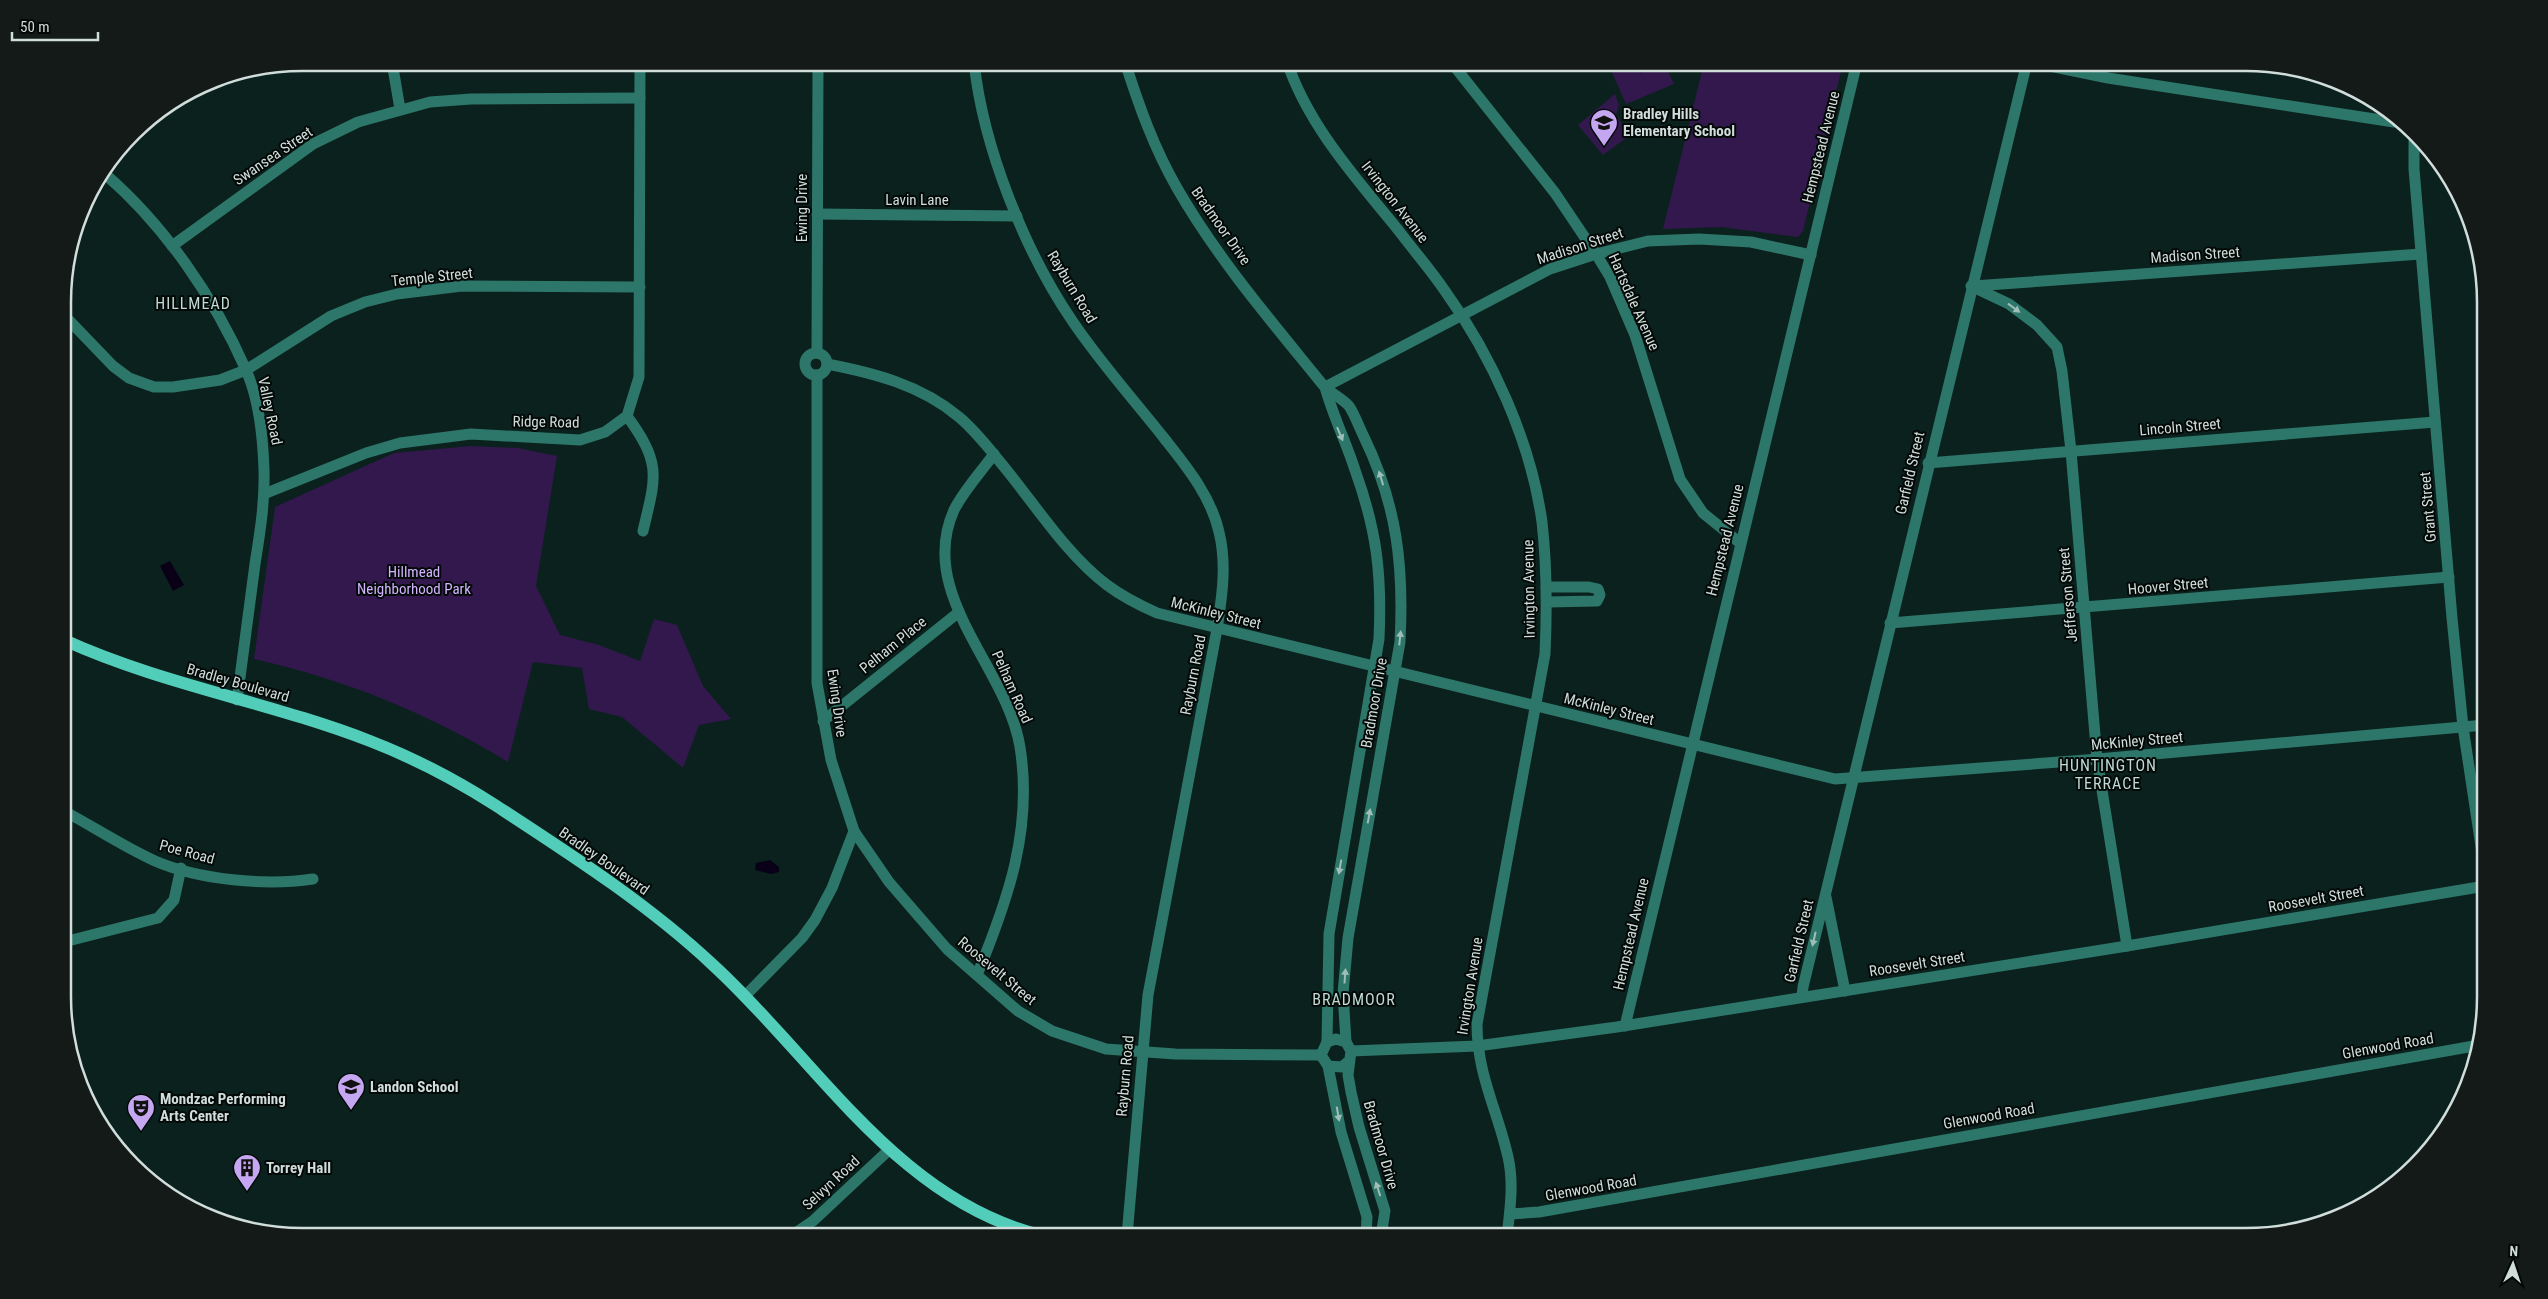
<svg xmlns="http://www.w3.org/2000/svg" width="2548" height="1299" font-family="'Roboto Condensed',sans-serif">
<style>
.green{fill:#32184d}
.water{fill:#090017}
.lines{fill:none;stroke-linecap:round;stroke-linejoin:round}
.minor{stroke:#2d766a;stroke-width:11}
.major{stroke:#52cdb9;stroke-width:12}
.oneway{fill:#9fbeb8}
.labels{text-anchor:middle;dominant-baseline:central;stroke-width:4;stroke-linejoin:round;paint-order:stroke}
.poi-label{font-size:15px;font-weight:bold;fill:#d0ddda;stroke:#030907;text-anchor:start}
.street-label{font-size:15px;fill:#d0ddda;stroke:#030907}
.park-label{font-size:15px;fill:#d2b3ff;stroke:#030907}
.neighbourhood-label{font-size:16px;letter-spacing:1px;fill:#c0dad4;stroke:#030907}
.rim{fill:none;stroke:#d0ddda;stroke-width:2.5}
</style>
<rect width="100%" height="100%" fill="#0b211d"/>
<!-- green -->
<g class="green">
<path d="M1623,63H1635L1644,80L1636,63H1664L1674,84L1626,104L1610,68Z"/>
<path d="M1704,63H1843L1803,231L1798,237L1721,227L1663,229Z"/>
<path d="M1615,94L1619,105L1616,115L1630,135L1603,155L1578,125Z"/>
<path d="M471,446L518,448L557,456L536,586L560,635L599,645L640,661L654,619L677,625L703,686L731,719L699,725L683,768L622,717L589,709L582,668L533,662L508,762C428,713 344,679 254,659L275,507L394,453Z"/>
</g>
<!-- water -->
<g class="water">
<path d="M170,561L184,585L173,591L160,566Z"/>
<path d="M770,860L779,867V872L771,874L755,870L756,863Z"/>
</g>
<g class="lines">
<!-- minor -->
<g class="minor">
<path d="M392,62L400,109"/>
<path d="M974,62C983,147 1025,252 1073,322C1100,362 1134,400 1164,438C1186,466 1211,496 1219,532C1227,564 1222,597 1217,629L1148,995L1127,1236"/>
<path d="M1125,62C1139,106 1154,148 1177,188C1217,258 1272,322 1323,385C1330,393 1342,398 1349,406C1355,415 1359,427 1364,437C1397,505 1404,566 1400,642L1348,938L1343,993L1346,1042"/>
<path d="M1287,62C1309,127 1357,179 1399,231C1414,251 1431,270 1445,291C1492,356 1531,442 1542,522C1547,566 1547,610 1545,654L1477,1024C1477,1074 1497,1109 1508,1157C1514,1183 1510,1210 1507,1236"/>
<path d="M1451,62L1555,193L1596,254L1610,277L1635,335L1680,479L1703,513L1740,543"/>
<path d="M2030,62L2108,78L2394,122"/>
<path d="M2414,138V169L2452,618L2463,727L2485,873"/>
<path d="M105,174C164,225 214,297 246,370C259,399 263,438 264,470C265,501 260,533 255,564C249,609 243,655 237,700"/>
<path d="M817,214L1017,216"/>
<path d="M172,246L313,144L358,122L430,102L471,99L640,98"/>
<path d="M1971,286L2009,304L2037,325L2057,347L2062,371L2071,451L2097,759L2127,946"/>
<path d="M1973,286L2421,254"/>
<path d="M63,314L113,366L129,378L154,387H173L220,380L246,370L331,316L365,302L397,294L462,286L640,287"/>
<path d="M817,353L818,62"/>
<circle cx="816" cy="364" r="11"/>
<path d="M827,364C874,373 921,385 959,417C976,431 991,451 1005,468C1036,506 1068,556 1107,585C1123,597 1139,605 1157,613L1835,779L2086,760L2485,725"/>
<path d="M1325,387C1333,416 1346,442 1355,470C1377,531 1382,575 1379,639L1329,934L1327,1042"/>
<path d="M1325,387L1550,269L1596,254L1648,241L1699,239L1751,242L1811,255"/>
<path d="M627,416C662,464 656,476 643,531"/>
<path d="M1928,463L2435,422"/>
<path d="M264,494L366,453L400,443L471,434L580,440L605,432L627,416L639,377L640,62"/>
<path d="M1546,587H1589L1598,589L1600,595L1597,601L1547,602"/>
<path d="M1890,623L2449,577"/>
<path d="M823,721L959,612"/>
<path d="M64,811C94,827 124,847 155,861C199,880 266,886 313,879"/>
<path d="M854,831L889,882L947,949L1018,1011L1052,1031L1106,1049L1175,1054L1321,1055"/>
<path d="M1826,897L1845,991"/>
<path d="M64,942L158,918L174,900L181,868"/>
<path d="M977,975C1008,900 1033,829 1020,747C1007,667 916,595 954,510C964,490 981,472 994,454"/>
<path d="M745,996L802,938L815,920L832,888L854,831L831,760L817,683V375"/>
<path d="M1802,997L1803,987L2027,62"/>
<path d="M1625,1026L1857,62"/>
<path d="M1351,1051L1477,1046L1617,1027L2127,946L2485,886"/>
<path d="M1349,1061L1342,1067L1328,1066L1321,1055L1327,1042L1336,1039L1346,1042L1351,1051L1348,1075L1351,1092L1359,1127L1385,1211L1381,1236"/>
<path d="M1328,1066L1341,1132L1367,1217L1366,1236"/>
<path d="M1510,1214L1539,1212L2474,1046"/>
<path d="M791,1236L813,1221L890,1149"/>
</g>
<!-- major -->
<path class="major" d="M64,640C163,685 270,702 370,741C414,758 456,780 495,805C570,854 648,904 713,965C817,1060 898,1202 1044,1236"/>
</g>
<!-- one-way arrows -->
<defs><path id="oneway-solid" d="M-6-.8H1V-3.2L6.5 0L1 3.2V.8H-6Z" transform="scale(1.25)"/></defs>
<g class="oneway">
<use href="#oneway-solid" transform="translate(2014 308) rotate(36)"/>
<use href="#oneway-solid" transform="translate(1340 434) rotate(67)"/>
<use href="#oneway-solid" transform="translate(1381 478) rotate(-107)"/>
<use href="#oneway-solid" transform="translate(1400 638) rotate(-84)"/>
<use href="#oneway-solid" transform="translate(1369 816) rotate(-80)"/>
<use href="#oneway-solid" transform="translate(1340 867) rotate(100)"/>
<use href="#oneway-solid" transform="translate(1814 939) rotate(103)"/>
<use href="#oneway-solid" transform="translate(1345 976) rotate(-86)"/>
<use href="#oneway-solid" transform="translate(1338 1114) rotate(80)"/>
<use href="#oneway-solid" transform="translate(1378 1189) rotate(-108)"/>
</g>
<!-- icons -->
<defs>
<symbol id="school-pin" viewBox="-11 -11 22 30"><path d="M0 17L-7.5 6A9.5 9.5 0 1 1 7.5 6Z" fill="#c5a7f1" stroke="#030907"/><path d="M0-5L7-2L0 1L-7-2ZM-4 1L0 2.5L4 1V4Q0 6-4 4Z" fill="#111"/></symbol>
<symbol id="theatre-pin" viewBox="-11 -11 22 30"><path d="M0 17L-7.5 6A9.5 9.5 0 1 1 7.5 6Z" fill="#c5a7f1" stroke="#030907"/><path d="M-5-5.5Q0-4 5-5.5V0Q5 5 0 6Q-5 5-5 0ZM-3.3-2.5H-1v1.5H-3.3ZM1-2.5H3.3v1.5H1ZM-2.8 1Q0 5.5 2.8 1Z" fill="#111"/></symbol>
<symbol id="building-pin" viewBox="-11 -11 22 30"><path d="M0 17L-7.5 6A9.5 9.5 0 1 1 7.5 6Z" fill="#c5a7f1" stroke="#030907"/><path d="M-4-6H4V6H1V3H-1V6H-4ZM-2.5-4.3h1.7v1.8h-1.7ZM.8-4.3h1.7v1.8H.8ZM-2.5-1h1.7V.8h-1.7ZM.8-1h1.7V.8H.8Z" fill="#111"/></symbol>
</defs>
<g fill-rule="evenodd">
<use href="#school-pin" x="1588" y="107" width="32" height="43"/>
<use href="#school-pin" x="335" y="1071" width="32" height="43"/>
<use href="#theatre-pin" x="125" y="1092" width="32" height="43"/>
<use href="#building-pin" x="231" y="1152" width="32" height="43"/>
</g>
<g class="labels">
<!-- poi labels -->
<g class="poi-label">
<text x="1623" y="114">Bradley Hills<tspan x="1623" dy="17">Elementary School</tspan></text>
<text x="370" y="1087">Landon School</text>
<text x="160" y="1099">Mondzac Performing<tspan x="160" dy="17">Arts Center</tspan></text>
<text x="266" y="1168">Torrey Hall</text>
</g>
<!-- street labels -->
<g class="street-label">
<text transform="translate(1821 147) rotate(-76)">Hempstead Avenue</text>
<text transform="translate(273 156) rotate(-34)">Swansea Street</text>
<text x="917" y="200">Lavin Lane</text>
<text transform="translate(1395 202) rotate(52)">Irvington Avenue</text>
<text transform="translate(802 208) rotate(-90)">Ewing Drive</text>
<text transform="translate(1221 226) rotate(55)">Bradmoor Drive</text>
<text transform="translate(1580 246) rotate(-18)">Madison Street</text>
<text transform="translate(2195 255) rotate(-4)">Madison Street</text>
<text transform="translate(432 277) rotate(-6)">Temple Street</text>
<text transform="translate(1072 287) rotate(59)">Rayburn Road</text>
<text transform="translate(1634 302) rotate(66)">Hartsdale Avenue</text>
<text transform="translate(270 411) rotate(78)">Valley Road</text>
<text transform="translate(546 422) rotate(1)">Ridge Road</text>
<text transform="translate(2180 427) rotate(-5)">Lincoln Street</text>
<text transform="translate(1910 473) rotate(-77)">Garfield Street</text>
<text transform="translate(2428 507) rotate(-95)">Grant Street</text>
<text transform="translate(1725 540) rotate(-76)">Hempstead Avenue</text>
<text transform="translate(2168 586) rotate(-5)">Hoover Street</text>
<text transform="translate(1529 589) rotate(-91)">Irvington Avenue</text>
<text transform="translate(2068 595) rotate(-95)">Jefferson Street</text>
<text transform="translate(1216 613) rotate(14)">McKinley Street</text>
<text transform="translate(893 645) rotate(-39)">Pelham Place</text>
<text transform="translate(1193 675) rotate(-79)">Rayburn Road</text>
<text transform="translate(238 683) rotate(16)">Bradley Boulevard</text>
<text transform="translate(1012 687) rotate(66)">Pelham Road</text>
<text transform="translate(837 703) rotate(82)">Ewing Drive</text>
<text transform="translate(1374 703) rotate(-80)">Bradmoor Drive</text>
<text transform="translate(1609 709) rotate(14)">McKinley Street</text>
<text transform="translate(2137 741) rotate(-5)">McKinley Street</text>
<text transform="translate(187 852) rotate(15)">Poe Road</text>
<text transform="translate(604 861) rotate(35)">Bradley Boulevard</text>
<text transform="translate(2316 899) rotate(-10)">Roosevelt Street</text>
<text transform="translate(1631 934) rotate(-77)">Hempstead Avenue</text>
<text transform="translate(1799 941) rotate(-77)">Garfield Street</text>
<text transform="translate(1917 964) rotate(-9)">Roosevelt Street</text>
<text transform="translate(997 971) rotate(40)">Roosevelt Street</text>
<text transform="translate(1470 986) rotate(-81)">Irvington Avenue</text>
<text transform="translate(2388 1046) rotate(-10)">Glenwood Road</text>
<text transform="translate(1125 1076) rotate(-85)">Rayburn Road</text>
<text transform="translate(1989 1116) rotate(-10)">Glenwood Road</text>
<text transform="translate(1381 1145) rotate(74)">Bradmoor Drive</text>
<text transform="translate(831 1183) rotate(-43)">Selvyn Road</text>
<text transform="translate(1591 1188) rotate(-10)">Glenwood Road</text>
</g>
<!-- park labels -->
<g class="park-label">
<text x="414" y="572">Hillmead<tspan x="414" dy="17">Neighborhood Park</tspan></text>
</g>
<!-- neighbourhood labels -->
<g class="neighbourhood-label">
<text x="193" y="303">HILLMEAD</text>
<text x="2108" y="765">HUNTINGTON<tspan x="2108" dy="18">TERRACE</tspan></text>
<text x="1354" y="999">BRADMOOR</text>
</g>
</g>
<!-- crop -->
<path d="M0 0H2548V1299H0ZM302 71H2246A231 231 0 0 1 2477 302V997A231 231 0 0 1 2246 1228H302A231 231 0 0 1 71 997V302A231 231 0 0 1 302 71Z" fill="#131a18" fill-rule="evenodd"/>
<path class="rim" d="M302 71H2246A231 231 0 0 1 2477 302V997A231 231 0 0 1 2246 1228H302A231 231 0 0 1 71 997V302A231 231 0 0 1 302 71Z"/>
<!-- north arrow -->
<g transform="translate(2513 1264) rotate(3)" stroke="#030907" stroke-width="4" paint-order="stroke">
<path d="M0-4L9 19L0 12L-9 19Z" fill="#d0ddda"/>
<text y="-8" font-size="14" font-weight="bold" text-anchor="middle" fill="#d0ddda">N</text>
</g>
<!-- scale -->
<path d="M12 32v8h86v-8" fill="none" stroke="#d0ddda" stroke-width="2.5"/>
<text x="20" y="32" font-size="15" fill="#d0ddda" stroke="#030907" stroke-width="4" paint-order="stroke">50 m</text>
</svg>
